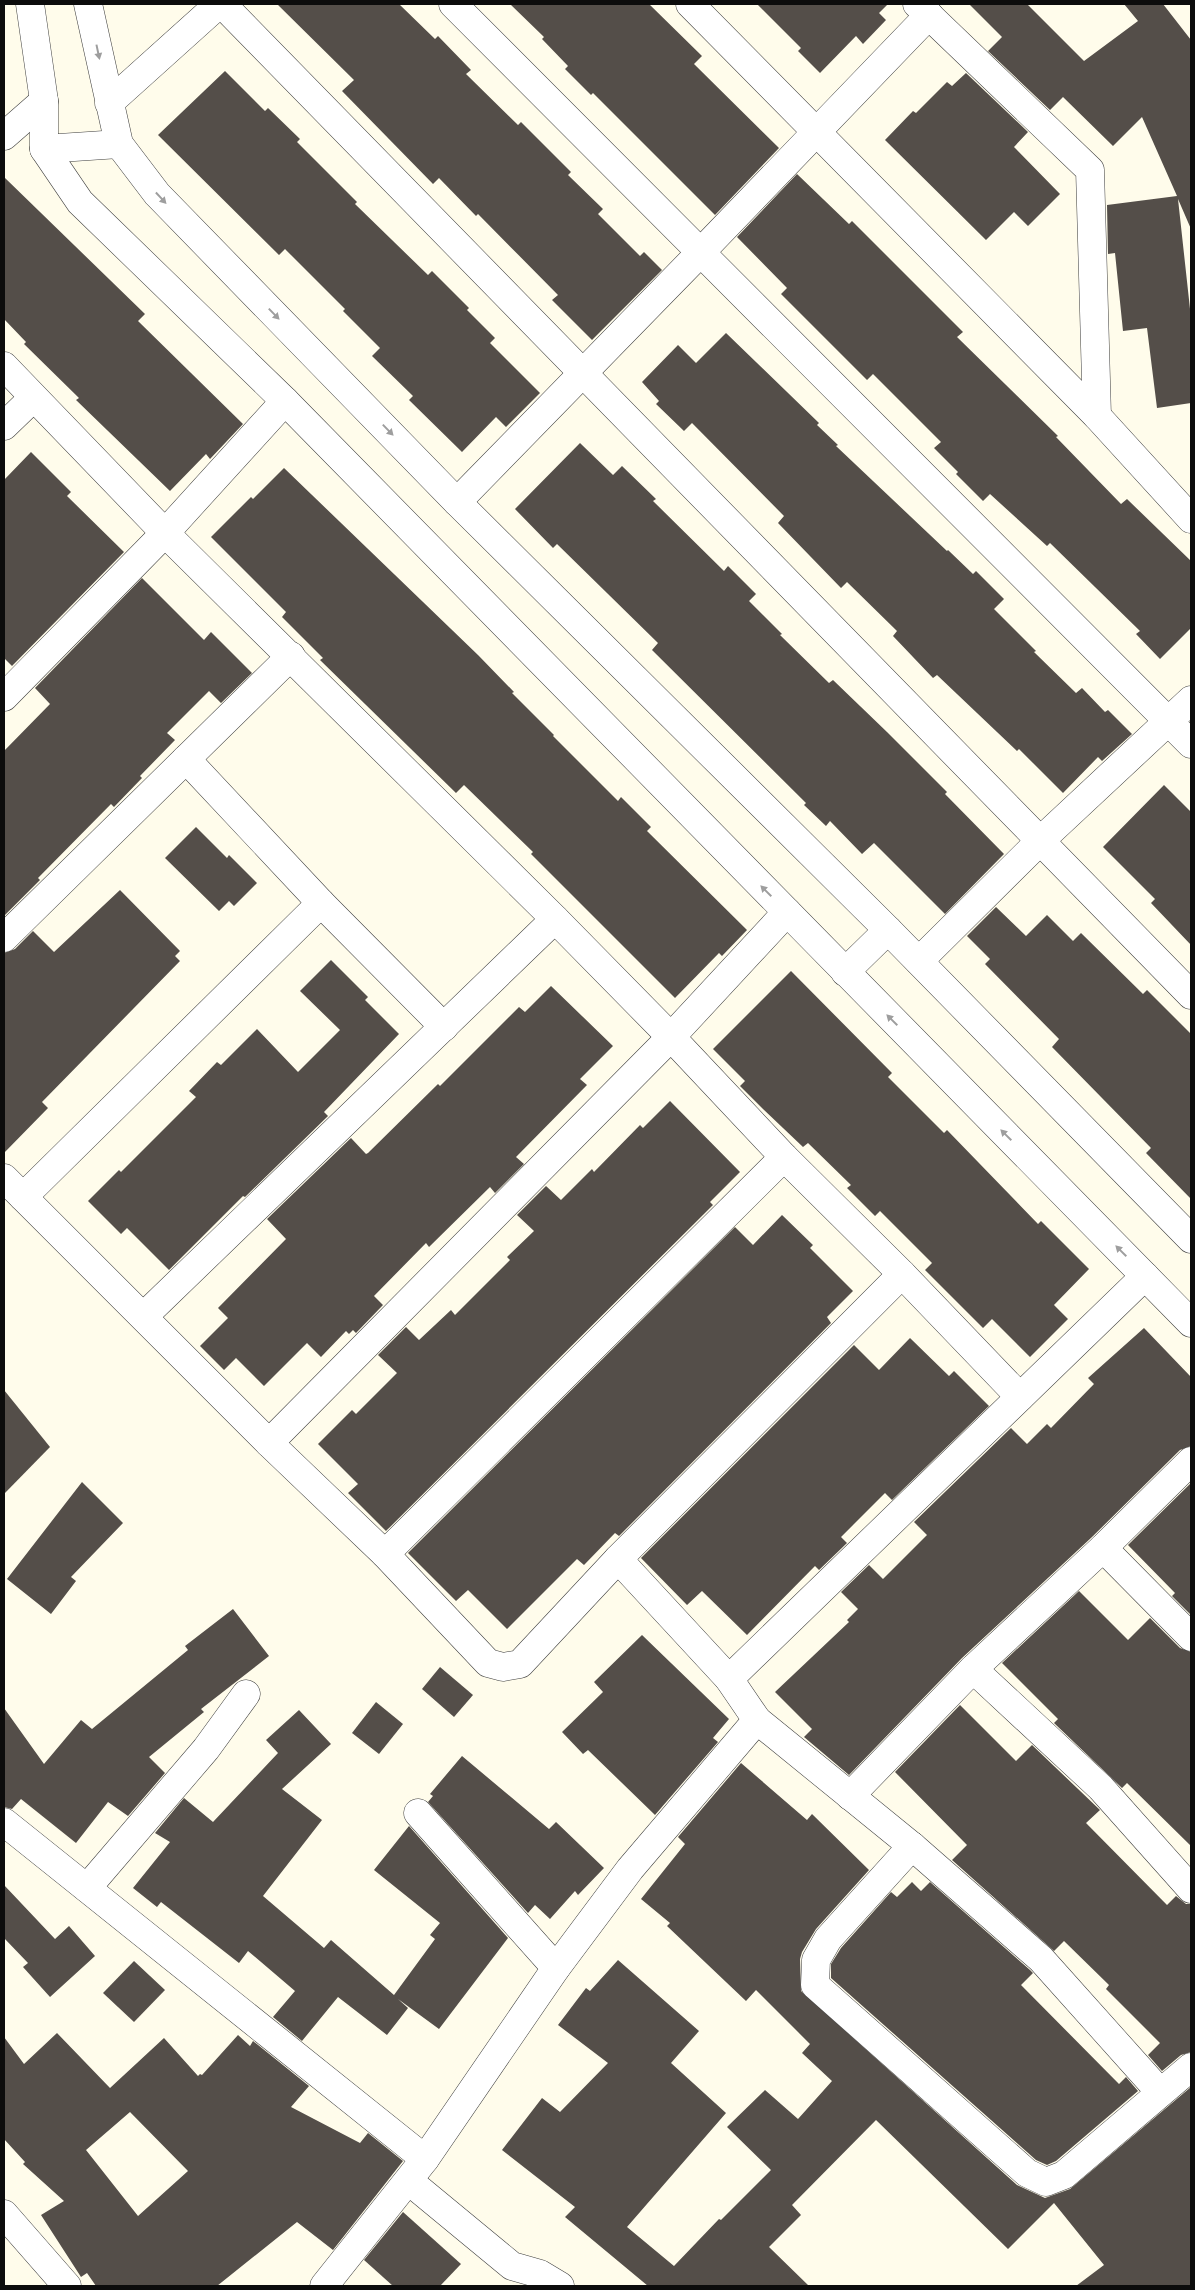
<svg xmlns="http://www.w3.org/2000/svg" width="1195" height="2290" font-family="Georgia,serif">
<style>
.building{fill:#544e49;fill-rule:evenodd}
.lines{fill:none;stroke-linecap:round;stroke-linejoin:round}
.minor-casing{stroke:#3f3f3f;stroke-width:29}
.minor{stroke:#fff;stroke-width:28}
.oneway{fill:#9e9e9e}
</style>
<rect width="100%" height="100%" fill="#fffceb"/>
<!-- building -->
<g class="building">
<path d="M277,4H399L435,39L438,36L471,70L466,74L518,125L521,122L571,172L568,175L603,209L598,214L640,256L644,252L662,270L592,340L552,300L558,295L478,214L476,216L439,178L433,184L342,91L354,80Z"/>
<path d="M510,4H649L702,56L694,64L779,148L715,215L593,93L591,95L565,69L568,66L542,39L544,37Z"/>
<path d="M757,4H888L879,13L886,20L863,44L856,36L820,73L798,51L801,48Z"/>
<path d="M969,4H1027L1084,61L1138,21L1124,4H1163L1191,40V229L1178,199L1191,318V403L1157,408L1147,328L1123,331L1115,253L1108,254L1107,205L1177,196L1142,117L1113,146L1063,97L1050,110L988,51L1002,37Z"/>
<path d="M225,71L265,111L268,108L300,139L297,142L357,202L355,204L428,275L432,271L469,308L467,310L495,338L490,343L540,393L506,427L496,417L462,452L409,400L413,396L372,356L380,348L343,311L345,309L285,249L279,255L158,135Z"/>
<path d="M966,73L1028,132L1014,147L1060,194L1028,226L1014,212L986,240L885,140L913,111L916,113L947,82L952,86Z"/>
<path d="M797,174L849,224L852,221L963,332L957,337L1058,436L1056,437L1121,504L1127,499L1191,561V628L1160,659L1136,634L1140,631L1050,543L1047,546L990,494L983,501L956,474L958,472L934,448L941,442L873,374L867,380L781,294L787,288L737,237Z"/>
<path d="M4,177L145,314L138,321L243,424L210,459L206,454L170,491L76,400L79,398L24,344L26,342L4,319Z"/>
<path d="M726,333L819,423L817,425L838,445L836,446L947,551L948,550L973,574L976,571L1004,599L994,609L1036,651L1034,652L1076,693L1082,688L1105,712L1108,710L1132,734L1102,761L1098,757L1063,793L1019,749L1017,751L937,675L933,678L893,636L897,631L847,582L841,588L778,523L784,516L692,423L684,431L656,404L659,401L642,382L678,345L696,363Z"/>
<path d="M580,443L613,475L622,466L656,499L653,501L724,571L728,566L756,594L749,601L782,634L780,635L829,683L833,680L887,732L947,792L945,794L1004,854L945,914L874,843L862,854L830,821L826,826L804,805L806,803L652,650L658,643L557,544L553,548L515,509Z"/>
<path d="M31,452L71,492L67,496L124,552L12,666L4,658V480Z"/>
<path d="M284,468L478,655L514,692L512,693L554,735L553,736L618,801L621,797L651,827L647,831L747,930L722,956L719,953L675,998L531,854L533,852L464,785L456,793L320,660L323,658L282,617L286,612L211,537L251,497L253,499Z"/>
<path d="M142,578L204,640L211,632L252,673L221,703L209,691L167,733L175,740L140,776L142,778L114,807L111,804L38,878L40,880L4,916V751L50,704L35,688Z"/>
<path d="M1164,785L1191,812V945L1151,903L1155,899L1103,847Z"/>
<path d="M196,827L227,858L229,855L257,883L234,906L229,901L219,911L165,858Z"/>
<path d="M120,890L180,951L175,956L180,961L42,1102L48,1108L4,1153V953L15,949L33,931L54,952Z"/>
<path d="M996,907L1026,936L1047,915L1073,941L1081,933L1143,994L1147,990L1191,1034V1199L1146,1153L1151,1148L1052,1047L1059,1039L985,964L990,959L967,936Z"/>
<path d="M331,960L368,997L365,1000L399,1034L324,1112L328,1116L245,1197L243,1196L169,1270L127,1228L121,1234L88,1201L119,1170L121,1172L196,1097L189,1091L217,1062L221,1065L257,1029L298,1072L340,1030L300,991Z"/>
<path d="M791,971L892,1073L888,1077L944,1133L947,1130L1038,1224L1041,1221L1089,1269L1054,1305L1068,1319L1030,1357L992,1319L983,1328L925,1270L932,1263L880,1211L875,1216L847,1188L851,1185L808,1143L803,1147L763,1109L740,1086L745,1081L713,1049Z"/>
<path d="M551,986L613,1046L580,1079L587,1085L516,1157L524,1164L495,1193L490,1187L429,1247L426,1243L374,1296L383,1305L356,1333L353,1330L349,1334L346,1331L321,1357L307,1343L264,1386L236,1358L224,1370L200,1346L228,1318L218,1308L286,1239L267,1219L351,1138L366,1154L368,1153L438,1084L440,1086L519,1007L525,1012Z"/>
<path d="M670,1101L740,1172L710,1202L713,1205L386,1531L348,1493L358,1484L318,1444L352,1410L356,1414L397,1373L378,1355L406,1327L419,1340L451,1310L455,1315L510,1260L507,1257L534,1231L517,1215L546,1186L561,1200L592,1169L594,1172L640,1125L643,1128Z"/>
<path d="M782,1215L813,1245L810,1248L853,1291L827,1317L831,1323L619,1536L615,1533L584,1565L577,1559L507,1629L468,1590L456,1601L408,1553L735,1227L753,1245Z"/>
<path d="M1144,1328L1191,1377V1446L1180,1450L1092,1537L962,1658L849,1775L804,1737L812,1729L775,1692L849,1622L847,1620L858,1609L841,1592L869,1565L883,1579L927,1535L914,1522L1011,1428L1027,1444L1047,1424L1051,1428L1094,1384L1088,1378Z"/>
<path d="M910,1338L949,1376L954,1371L989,1406L892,1500L885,1493L841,1537L847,1543L819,1570L815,1566L747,1635L702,1591L687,1605L641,1558L854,1345L879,1370Z"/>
<path d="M4,1390L50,1447L4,1494Z"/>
<path d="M82,1482L123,1523L71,1577L76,1581L51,1614L7,1579Z"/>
<path d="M1191,1483V1615L1172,1596L1175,1593L1128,1545Z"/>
<path d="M1079,1591L1128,1640L1150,1618L1180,1648L1191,1652V1846L1127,1783L1122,1788L1054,1723L1058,1719L1002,1663Z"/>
<path d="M233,1609L269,1656L201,1709L204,1712L149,1757L165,1773L128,1816L108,1802L76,1843L21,1799L12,1809L4,1807V1708L44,1764L81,1720L92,1729L188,1650L185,1646Z"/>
<path d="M642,1635L729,1719L713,1738L718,1742L655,1815L588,1750L583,1754L562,1732L603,1692L594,1682Z"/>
<path d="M440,1667L473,1695L454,1717L422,1689Z"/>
<path d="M376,1702L403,1724L379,1754L352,1733Z"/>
<path d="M960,1705L1016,1761L1032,1745L1100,1810L1086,1823L1167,1905L1176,1896L1186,1904H1191V2052L1181,2055L1162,2071L1148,2055L1160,2043L1106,1989L1109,1985L1064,1941L1054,1951L952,1860L967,1845L895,1772Z"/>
<path d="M299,1710L331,1744L282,1789L322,1820L263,1896L324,1948L331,1940L394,1995L435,1939L430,1935L440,1923L374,1870L409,1826L508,1938L439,2029L398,1999L408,2008L387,2035L338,1997L302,2041L273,2017L295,1991L248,1951L239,1963L161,1902L157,1907L133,1888L170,1842L155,1833L184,1798L213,1822L278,1753L266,1740Z"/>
<path d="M462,1756L549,1829L556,1822L604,1868L578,1895L575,1891L550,1919L535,1905L528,1913L428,1802L433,1796L430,1794Z"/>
<path d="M741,1763L807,1820L812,1814L869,1870L816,1929L802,1952L800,1959L801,1991L1017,2185L1045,2198L1070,2189L1191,2087V2286H1076L1104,2265L1054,2203L1008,2249L876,2120L792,2205L801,2215L769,2247L809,2286H648L565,2217L575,2207L502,2150L542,2098L560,2112L608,2063L558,2025L586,1988L590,1991L618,1960L699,2031L671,2063L726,2113L627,2227L674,2266L719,2219L721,2220L771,2170L727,2127L765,2090L798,2119L832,2081L802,2053L810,2044L756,1990L746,2001L667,1926L670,1923L641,1899L685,1844L678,1837Z"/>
<path d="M912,1882L921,1891L930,1882L1030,1970L1033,1973L1021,1985L1119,2084L1126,2077L1138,2091L1056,2161L1047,2165L1036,2160L831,1978V1964L841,1948L891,1892L897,1897Z"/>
<path d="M4,1885L55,1939L69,1926L95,1956L50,1997L23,1967L28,1963L4,1938Z"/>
<path d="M134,1961L165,1990L134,2022L103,1993Z"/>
<path d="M57,2033L110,2088L164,2038L198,2076L200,2074L202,2075L238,2035L250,2046L253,2041L309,2086L291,2107L360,2143L368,2133L403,2161L333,2250L297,2222L217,2286H96L87,2273L81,2277L41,2215L64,2201L23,2164L25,2162L4,2139V2037L24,2064ZM130,2112L188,2171L138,2216L86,2150Z"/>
<path d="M403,2212L461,2264L440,2286H393L364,2260Z"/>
</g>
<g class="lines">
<defs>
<g id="minor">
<path d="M30,4L44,101V149L80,202L285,401L1191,1323"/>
<path d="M88,4L119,144L157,194L457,502L888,930L1191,1239"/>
<path d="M222,4L1191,995"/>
<path d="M453,4L1191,744"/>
<path d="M690,4L1097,416L1191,519"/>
<path d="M917,4L1090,170L1097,416"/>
<path d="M109,103L219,4"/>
<path d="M4,136L44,101"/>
<path d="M44,149L119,144"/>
<path d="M4,366L165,533L555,919L671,1037L784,1157L902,1274L1020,1397"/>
<path d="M4,426L33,398"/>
<path d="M457,502L700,253L929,15"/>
<path d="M4,697L165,533L285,401"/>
<path d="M186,759L321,903L444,1027"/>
<path d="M4,938L291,656"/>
<path d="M919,961L1040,841L1191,700"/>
<path d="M845,972L888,930"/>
<path d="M4,1178L269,1443L385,1554L488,1663L503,1667L520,1664L618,1559L902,1274"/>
<path d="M23,1197L321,903"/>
<path d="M144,1316L555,919"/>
<path d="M269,1443L671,1037L787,912"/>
<path d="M1103,1548L1191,1637"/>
<path d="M385,1554L784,1157"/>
<path d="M618,1559L729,1679L757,1720L912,1846L1041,1959L1160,2092"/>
<path d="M973,1669L1101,1788L1191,1889"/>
<path d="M729,1679L1145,1276"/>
<path d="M850,1796L973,1669L1103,1548L1191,1461"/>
<path d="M418,1813L556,1968"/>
<path d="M4,1822L425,2159"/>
<path d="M912,1846L828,1939L816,1960L815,1985L1027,2173L1046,2182L1064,2175L1191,2067"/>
<path d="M87,1888L206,1749L246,1694"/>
<path d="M409,2181L512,2266L540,2274L560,2286"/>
<path d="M4,2214L67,2286"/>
<path d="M324,2286L425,2159L556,1968L630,1869L757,1720"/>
</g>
</defs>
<!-- minor casing -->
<use href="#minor" class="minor-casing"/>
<!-- minor -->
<use href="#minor" class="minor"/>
</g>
<!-- one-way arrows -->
<defs><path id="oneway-solid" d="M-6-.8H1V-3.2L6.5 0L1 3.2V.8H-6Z" transform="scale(1.25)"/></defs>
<g class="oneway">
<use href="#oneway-solid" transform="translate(98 52) rotate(78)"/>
<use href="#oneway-solid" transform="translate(161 198) rotate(47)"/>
<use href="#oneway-solid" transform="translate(274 314) rotate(46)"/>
<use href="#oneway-solid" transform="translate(388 430) rotate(46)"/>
<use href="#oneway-solid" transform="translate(766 891) rotate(-135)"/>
<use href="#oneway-solid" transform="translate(892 1020) rotate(-135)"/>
<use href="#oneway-solid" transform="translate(1006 1135) rotate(-135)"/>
<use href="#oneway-solid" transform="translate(1121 1251) rotate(-135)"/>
</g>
<!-- border -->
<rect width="1195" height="2290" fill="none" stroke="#0c0c0c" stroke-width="10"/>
</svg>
